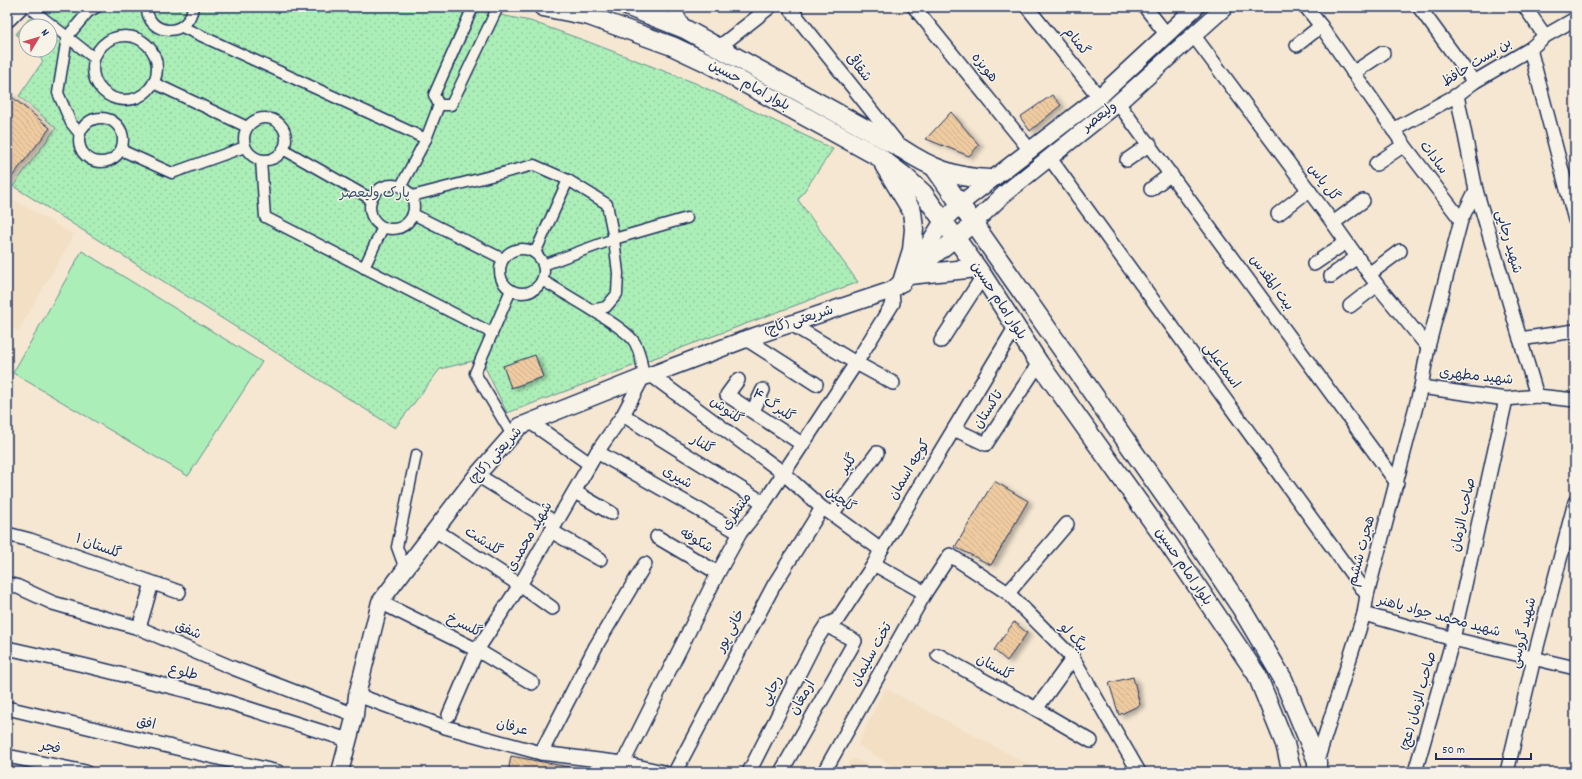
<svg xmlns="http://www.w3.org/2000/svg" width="1582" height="779" font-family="Dekko,'Playpen Sans Arabic',sans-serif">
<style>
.built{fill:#f3dfc3}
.grass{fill:url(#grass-dots);stroke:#648e8b}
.pitch{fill:#aceeb8;stroke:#648e8b}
.building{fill:url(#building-back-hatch);stroke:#1b2f5e;filter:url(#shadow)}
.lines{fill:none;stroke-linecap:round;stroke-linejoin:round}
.pedestrian-casing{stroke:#1b2f5e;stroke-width:13}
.minor-casing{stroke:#1b2f5e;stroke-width:16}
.tertiary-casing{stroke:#1b2f5e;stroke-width:19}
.secondary-casing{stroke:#1b2f5e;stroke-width:21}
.pedestrian{stroke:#f7f3e8;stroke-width:10}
.minor{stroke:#f7f3e8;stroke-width:13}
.tertiary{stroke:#f7f3e8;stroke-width:16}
.secondary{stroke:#f7f3e8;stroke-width:18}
.labels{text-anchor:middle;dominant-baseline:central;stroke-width:3;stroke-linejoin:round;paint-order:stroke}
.street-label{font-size:14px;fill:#1b2f5e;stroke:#f7f3e8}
.park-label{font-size:14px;fill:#385570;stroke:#f7f3e8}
</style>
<defs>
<pattern id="grass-dots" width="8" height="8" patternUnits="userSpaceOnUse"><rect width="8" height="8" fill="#aceeb8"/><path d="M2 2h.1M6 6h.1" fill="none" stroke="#93cca1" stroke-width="1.8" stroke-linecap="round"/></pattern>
<pattern id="building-back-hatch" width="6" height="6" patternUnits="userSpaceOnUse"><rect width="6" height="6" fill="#efcba0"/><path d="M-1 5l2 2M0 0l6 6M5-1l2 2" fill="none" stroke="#ccaf8c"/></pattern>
<filter id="shadow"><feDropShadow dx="4.5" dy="2.5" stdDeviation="2" flood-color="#0004"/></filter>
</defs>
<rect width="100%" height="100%" fill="#f5e7d2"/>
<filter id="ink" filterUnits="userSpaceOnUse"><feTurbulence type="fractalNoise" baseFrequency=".025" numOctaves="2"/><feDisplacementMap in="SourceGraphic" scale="8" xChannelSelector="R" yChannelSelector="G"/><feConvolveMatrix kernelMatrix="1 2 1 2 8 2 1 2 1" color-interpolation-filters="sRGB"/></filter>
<g filter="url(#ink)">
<!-- built -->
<g class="built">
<path d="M7,196L74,235L18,331L7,326Z"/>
<path d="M885,688L1042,772H903L858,745Z"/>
<path d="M852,758L884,772H843Z"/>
</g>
<!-- grass -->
<path class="grass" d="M39,7H461L530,21L586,41L695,83L833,149L798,200L858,282L507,413L481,359L440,369L395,428L13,186L56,128L19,96L43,61L32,50H50V26H26V44L16,34Z"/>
<!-- pitch -->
<path class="pitch" d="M82,251L262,362L188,476L13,373Z"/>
<!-- building -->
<g class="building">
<path d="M7,93L50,128L7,183Z"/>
<path d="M1052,95L1061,105L1030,131L1020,117Z"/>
<path d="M951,112L979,145L969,156L926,139Z"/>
<path d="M535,355L543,377L511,388L503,366Z"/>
<path d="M994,481L1028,501L991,565L955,547Z"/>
<path d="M1014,622L1027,633L1007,661L994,650Z"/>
<path d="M1133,677L1140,705L1119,715L1109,683Z"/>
<path d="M511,756L569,767L568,772H508Z"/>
</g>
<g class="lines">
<defs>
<g id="pedestrian">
<path d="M29,7L94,58"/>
<path d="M147,7C146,35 188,40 193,7"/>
<path d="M182,27L426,139"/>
<circle cx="125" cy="68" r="32"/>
<path d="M154,83L247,127"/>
<path d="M439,105L434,95L473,7"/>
<circle cx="101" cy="140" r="22"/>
<circle cx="265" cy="139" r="21"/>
<path d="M80,134L71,123L58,93L67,37L88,12L97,7"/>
<path d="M283,149L371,199"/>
<path d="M121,150L172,173L245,147"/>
<path d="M261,160L265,217L492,333"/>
<circle cx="392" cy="207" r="22"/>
<path d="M401,186L426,139L439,105H451L498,7"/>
<path d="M412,196L534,165L568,180"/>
<path d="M413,214L503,259"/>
<circle cx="522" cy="271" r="22"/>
<path d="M535,253L568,180L607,204L614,239L618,273L617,294L606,307L592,310L542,280"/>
<path d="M543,265L614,239L687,218"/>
<path d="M364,268L383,227"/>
<path d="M511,290L475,373L512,435"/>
<path d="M592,310C603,317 629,332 635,343C640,352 643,366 643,377"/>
<path d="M405,569L397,547L416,455"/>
</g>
<g id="minor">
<path d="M673,7L685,29"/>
<path d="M789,7L898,144"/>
<path d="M914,7L1030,150"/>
<path d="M1027,7L1099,97"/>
<path d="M1145,7L1167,35"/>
<path d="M1306,7L1321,26L1404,145L1461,220L1428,347L1421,387L1367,595L1364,614L1317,761"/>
<path d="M1419,7L1474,82"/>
<path d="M1525,7L1545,36"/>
<path d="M1194,36L1333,223L1377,285L1428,347"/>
<path d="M1297,45L1321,26"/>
<path d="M719,47L770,7"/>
<path d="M1530,49L1575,220"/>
<path d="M1353,73L1383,53"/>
<path d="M1457,95L1476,190L1537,396"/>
<path d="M1118,103L1397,483"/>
<path d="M1393,130L1457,95L1474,82L1530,49L1545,36L1575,19"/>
<path d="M1049,157L1367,595"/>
<path d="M1127,160L1150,144"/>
<path d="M1376,164L1404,145"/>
<path d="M1151,189L1171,174"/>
<path d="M1278,214L1309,190"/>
<path d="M1461,220L1476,190"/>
<path d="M1333,223L1363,201"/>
<path d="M1314,264L1346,242"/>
<path d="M1369,274L1400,251"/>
<path d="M1331,276L1357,257"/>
<path d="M1350,306L1377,285"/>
<path d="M791,324L856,363L893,383"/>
<path d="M746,339L816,384"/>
<path d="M1520,339L1575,331"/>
<path d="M941,341L983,276"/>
<path d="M651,375L782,472L822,508L832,514L881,550"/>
<path d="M738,380L727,395L802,444"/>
<path d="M1421,387L1506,399L1537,396L1575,400"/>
<path d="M753,411L763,390"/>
<path d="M623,415L764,503"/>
<path d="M530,422L590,464"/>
<path d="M954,429L986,444L1039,363"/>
<path d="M597,452L740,533"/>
<path d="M477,475L556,523"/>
<path d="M575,492L611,513"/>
<path d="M832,514L877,453"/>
<path d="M435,530L520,585L552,608"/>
<path d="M551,531L600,559"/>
<path d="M7,534L30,540L179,592"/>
<path d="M657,537L718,573"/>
<path d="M874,564L925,593"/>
<path d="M7,584L16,586L53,603L139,628L233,668L355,715"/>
<path d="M1008,593L1067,524"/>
<path d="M380,602L477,650L532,683"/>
<path d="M1364,614L1453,639L1575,668"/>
<path d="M139,628L152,583"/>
<path d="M7,648L83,665L212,697L348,740"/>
<path d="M938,655L1036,709L1073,658"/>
<path d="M357,695L445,727L541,753L623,763L663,772"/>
<path d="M7,708L278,772"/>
<path d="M1036,709L1091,741"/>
<path d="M449,715L477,650L520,585L597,452L623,415L643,377"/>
<path d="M541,753L596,646L645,564"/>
<path d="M7,756L86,772"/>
<path d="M623,763L718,573L740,533L764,503L856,363L893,303L892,290"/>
<path d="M675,772L774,585L822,508"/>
<path d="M749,772L815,642L826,625L837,620L874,564L881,550L1016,326"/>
<path d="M781,772L855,641L826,625"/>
<path d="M824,772L925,593L950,555L1008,593L1073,658L1139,772"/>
<path d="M1415,772L1453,639L1506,399"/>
<path d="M1507,772L1534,658L1575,502"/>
</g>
<g id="tertiary">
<path d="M915,266L943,221L960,204L1099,97L1196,7"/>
<path d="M340,772L355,715L357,695L380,602L435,530L477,475L520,426L643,377L651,375L746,339L892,290L973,224L1004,194L1118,103L1225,7"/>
</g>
<g id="secondary">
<path d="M543,7L589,16L672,46L706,62L879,157L903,175L923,193L983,276L1039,363L1170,546L1257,675L1285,744L1292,772"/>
<path d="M629,7L685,29L902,149C931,168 955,178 990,179"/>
<path d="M7,18L18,7"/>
<path d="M884,165L912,211L914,229L912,250L902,282"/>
<path d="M934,167L1190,532L1241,608L1283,679L1317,761V772"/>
<path d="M909,275L977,268"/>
</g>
</defs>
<!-- pedestrian casing -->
<use href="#pedestrian" class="pedestrian-casing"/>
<!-- minor casing -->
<use href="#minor" class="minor-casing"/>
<!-- tertiary casing -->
<use href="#tertiary" class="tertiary-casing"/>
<!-- secondary casing -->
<use href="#secondary" class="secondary-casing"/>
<!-- pedestrian -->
<use href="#pedestrian" class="pedestrian"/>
<!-- minor -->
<use href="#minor" class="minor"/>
<!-- tertiary -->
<use href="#tertiary" class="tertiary"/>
<!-- secondary -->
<use href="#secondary" class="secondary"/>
</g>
</g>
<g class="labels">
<!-- street labels -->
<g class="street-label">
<text transform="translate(1076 42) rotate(51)">گمنام</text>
<text transform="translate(1477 63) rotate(-32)">بن بست حافظ</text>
<text transform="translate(858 68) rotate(51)">شقاقی</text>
<text transform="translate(984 68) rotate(51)">هویزه</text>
<text transform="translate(749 86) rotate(29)">بلوار امام حسین</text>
<text transform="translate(1100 117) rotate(-38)">ولیعصر</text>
<text transform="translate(1433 158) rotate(53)">سادات</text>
<text transform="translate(1323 183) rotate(53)">گل یاس</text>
<text transform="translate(1508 242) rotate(74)">شهید رجایی</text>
<text transform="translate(1271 283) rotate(54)">بیت المقدس</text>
<text transform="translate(998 301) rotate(57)">بلوار امام حسین</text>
<text transform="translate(799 321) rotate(-18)">شریعتی (کاج)</text>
<text transform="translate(1221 366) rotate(54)">اسماعیلی</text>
<text transform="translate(1476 377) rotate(6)">شهید مطهری</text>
<text transform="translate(773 406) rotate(34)">گلبرگ ۴</text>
<text transform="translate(989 410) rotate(-57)">تاکستان</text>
<text transform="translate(726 411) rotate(36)">گلنوش</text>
<text transform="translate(702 445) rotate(32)">گلنار</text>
<text transform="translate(496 456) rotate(-48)">شریعتی (کاج)</text>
<text transform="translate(849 464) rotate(-54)">گلپر</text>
<text transform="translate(910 470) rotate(-59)">کوچه اسمان</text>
<text transform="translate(677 478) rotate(30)">شیری</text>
<text transform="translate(840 500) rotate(37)">گلچین</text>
<text transform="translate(737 512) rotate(-55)">منتظری</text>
<text transform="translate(1464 515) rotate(-78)">صاحب الزمان</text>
<text transform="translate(530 537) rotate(-60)">شهید محمدی</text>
<text transform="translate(696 541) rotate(30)">شکوفه</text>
<text transform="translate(483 542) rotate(33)">گلدشت</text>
<text transform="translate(98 547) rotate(20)">گلستان ۱</text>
<text transform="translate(1362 551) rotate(-75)">هجرت ششم</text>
<text transform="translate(1183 567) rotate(56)">بلوار امام حسین</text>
<text transform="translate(1439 617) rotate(15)">شهید محمد جواد باهنر</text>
<text transform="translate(464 626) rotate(27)">گلسرخ</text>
<text transform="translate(188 631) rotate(23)">شفق</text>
<text transform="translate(731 631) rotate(-62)">خانی پور</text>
<text transform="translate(1524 633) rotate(-76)">شهید گروسی</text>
<text transform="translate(1073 638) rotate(48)">بیگ لو</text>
<text transform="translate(872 655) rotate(-61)">تخت سلیمان</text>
<text transform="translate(994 668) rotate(29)">گلستان</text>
<text transform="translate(183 673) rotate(14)">طلوع</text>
<text transform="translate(772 691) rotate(-63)">رجایی</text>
<text transform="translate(803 698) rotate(-60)">ارمغان</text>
<text transform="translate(1419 701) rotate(-74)">صاحب الزمان (عج)</text>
<text transform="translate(146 724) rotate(13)">افق</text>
<text transform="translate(512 728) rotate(15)">عرفان</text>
<text transform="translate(50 748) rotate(12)">فجر</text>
</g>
<!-- park labels -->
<g class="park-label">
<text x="375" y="194">پارک ولیعصر</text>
</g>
</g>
<!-- margin -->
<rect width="1582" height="779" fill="none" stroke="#f7f3e8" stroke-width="24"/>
<rect x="12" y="12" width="1558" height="755" fill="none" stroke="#1b2f5e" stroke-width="1.5" filter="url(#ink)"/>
<!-- north arrow -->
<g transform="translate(38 38) rotate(52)"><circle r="19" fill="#f7f3e8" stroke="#9fa5b1"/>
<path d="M0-3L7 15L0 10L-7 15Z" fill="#d1495b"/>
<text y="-6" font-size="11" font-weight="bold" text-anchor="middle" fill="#1b2f5e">N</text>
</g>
<!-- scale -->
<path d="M1436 753v6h95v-6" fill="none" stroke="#1b2f5e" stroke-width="2"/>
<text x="1442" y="753" font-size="12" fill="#1b2f5e" stroke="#f7f3e8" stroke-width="3" paint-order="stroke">50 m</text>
</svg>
